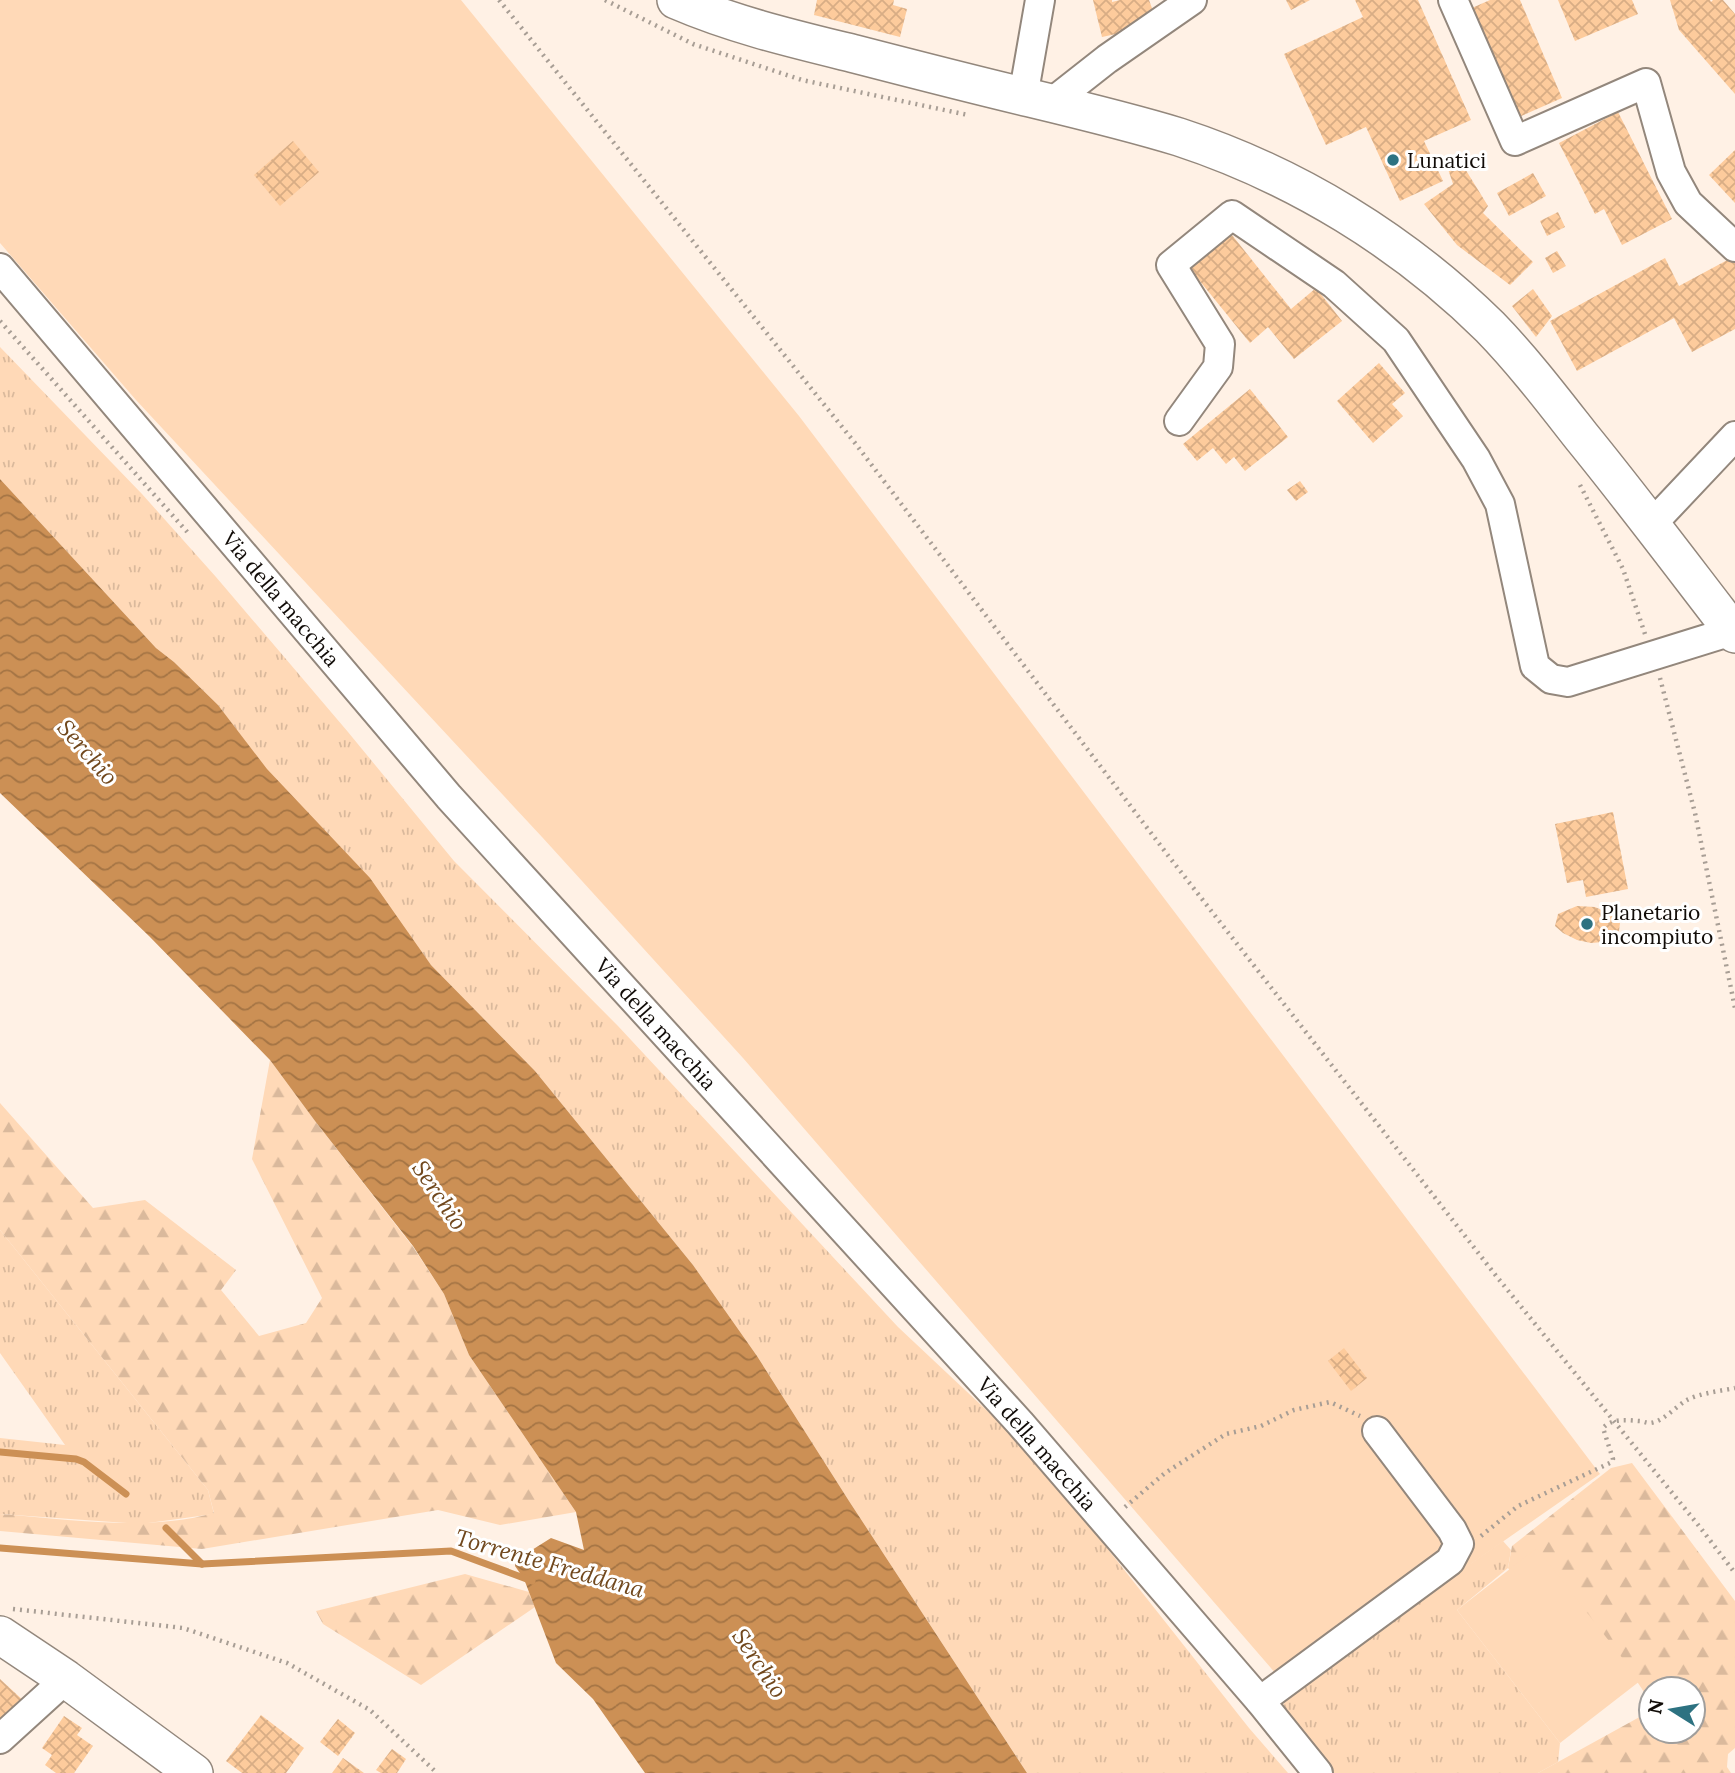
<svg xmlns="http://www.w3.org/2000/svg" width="1735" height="1773" font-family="Lora,serif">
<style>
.grass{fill:url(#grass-tufts)}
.forest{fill:url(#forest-firs);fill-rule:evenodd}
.green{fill:#ffd9b7}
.water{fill:url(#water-waves)}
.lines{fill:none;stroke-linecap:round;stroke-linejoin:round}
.stream{stroke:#cc9055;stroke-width:7}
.building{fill:url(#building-cross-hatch)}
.minor-casing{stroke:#93877c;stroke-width:32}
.major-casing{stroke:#93877c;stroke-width:40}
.path{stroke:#a89e95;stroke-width:4.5;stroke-dasharray:2 5;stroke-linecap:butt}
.minor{stroke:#fff;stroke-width:28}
.major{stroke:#fff;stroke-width:37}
.poi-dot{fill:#2d7281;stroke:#fff;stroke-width:2.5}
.labels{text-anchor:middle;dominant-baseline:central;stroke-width:6;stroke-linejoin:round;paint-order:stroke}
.poi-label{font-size:21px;fill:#110c08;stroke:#fff;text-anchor:start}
.street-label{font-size:21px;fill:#110c08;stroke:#fff}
.water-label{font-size:23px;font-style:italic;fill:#71481d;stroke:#fff}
</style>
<defs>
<pattern id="grass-tufts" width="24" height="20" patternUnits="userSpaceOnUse" patternTransform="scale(1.75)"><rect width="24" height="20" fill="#ffd9b7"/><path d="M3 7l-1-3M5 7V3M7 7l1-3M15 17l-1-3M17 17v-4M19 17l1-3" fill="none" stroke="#dab99c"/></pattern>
<pattern id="forest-firs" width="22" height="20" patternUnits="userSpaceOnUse" patternTransform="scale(1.75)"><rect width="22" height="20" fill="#ffd9b7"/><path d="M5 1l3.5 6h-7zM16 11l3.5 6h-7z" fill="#dab99c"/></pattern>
<pattern id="water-waves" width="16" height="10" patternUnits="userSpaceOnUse" patternTransform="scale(1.75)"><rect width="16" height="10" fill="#cc9055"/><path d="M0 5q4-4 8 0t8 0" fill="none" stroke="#a47444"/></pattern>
<pattern id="building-cross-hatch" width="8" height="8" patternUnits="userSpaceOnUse" patternTransform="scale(1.75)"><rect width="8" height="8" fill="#fdcb9c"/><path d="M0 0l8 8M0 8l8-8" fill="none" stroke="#d8ad85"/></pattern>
</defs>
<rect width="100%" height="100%" fill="#fff1e5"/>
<!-- grass -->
<g class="grass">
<path d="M0,347L142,494L216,577L348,732L454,861L618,1026L898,1327L1032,1453L1249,1728L1288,1773H1027L849,1501L757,1356L693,1265L535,1071L431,965L413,942L266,769L218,705L174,662L156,648L0,479Z"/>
<path d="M0,1230L208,1490L214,1514L141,1524L0,1514V1438L65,1445L0,1353Z"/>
<path d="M1503,1541L1511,1550L1508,1568L1457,1610L1560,1743L1558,1762L1538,1773H1332L1282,1712L1284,1701L1290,1690Z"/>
</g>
<!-- forest -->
<g class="forest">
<path d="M270,1060L315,1121L413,1247L444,1294L469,1355L576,1512L500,1525L438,1510L202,1549L0,1531V1514C69,1519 147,1532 214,1513L208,1490L0,1230V1103L93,1208L145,1200L236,1270L221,1290L259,1336L306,1323L322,1298L252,1159Z"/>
<path d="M1632,1463L1735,1601V1748L1728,1754L1727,1767L1731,1773H1538L1645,1714L1648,1698L1636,1680L1532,1600L1508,1568L1512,1546L1611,1468ZM1651,1689H1693V1731H1651Z"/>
<path d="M465,1574L529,1592L535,1607L421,1685L323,1624L316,1611Z"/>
</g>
<!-- green -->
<g class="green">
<path d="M0,0H461L799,416L1600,1474L1290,1690L743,1058L542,837L136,400L0,243Z"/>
<path d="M1537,1548L1640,1681L1560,1743L1457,1610Z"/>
</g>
<!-- water -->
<path class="water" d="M0,479L156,648L174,662L218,705L267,769L370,878L431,965L535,1071L693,1265L757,1356L849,1501L1027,1773H645L593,1699L556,1663L524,1579L515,1566L516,1560L551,1538L584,1550L576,1512L469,1355L444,1294L413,1246L315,1121L270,1060L149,936L0,793Z"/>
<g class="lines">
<!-- stream -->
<g class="stream">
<path d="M0,1452L76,1459L84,1462L126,1494"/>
<path d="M166,1528L202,1564"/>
<path d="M0,1548L202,1564L451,1551L532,1581"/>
</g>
</g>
<!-- building -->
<g class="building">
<path d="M817,0H894L893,5L907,9L900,37L814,15Z"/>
<path d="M1093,0H1112V2L1120,0H1149L1153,11L1116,34L1102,37Z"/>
<path d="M1286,0H1310L1291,10Z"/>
<path d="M1355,0H1418L1471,120L1424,141L1443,181L1400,201L1366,127L1326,145L1284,54L1363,17Z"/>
<path d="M1490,0H1520L1562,98L1519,117L1472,8Z"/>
<path d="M1558,0H1632L1638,14L1575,41Z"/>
<path d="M1670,0H1710L1711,2L1713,0H1723L1735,14V94L1679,30Z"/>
<path d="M1618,112L1672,219L1622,245L1604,209L1595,214L1559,143Z"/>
<path d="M293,141L319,172L280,206L254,175Z"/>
<path d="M1735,150V203L1709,175Z"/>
<path d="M1459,159L1488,206L1483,213L1533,262L1510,285L1457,245L1424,204L1453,184L1447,166Z"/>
<path d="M1533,173L1546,196L1509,216L1497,193Z"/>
<path d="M1558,212L1565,227L1547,236L1540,221Z"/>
<path d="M1228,230L1291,309L1316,288L1342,321L1294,359L1268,327L1250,343L1186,264Z"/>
<path d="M1557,251L1566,266L1553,273L1545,258Z"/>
<path d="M1733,257L1735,261V329L1692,352L1674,318L1577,371L1550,321L1665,258L1679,286Z"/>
<path d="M1533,289L1552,316L1536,337L1512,306Z"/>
<path d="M1379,363L1405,393L1392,404L1403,416L1373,443L1337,401Z"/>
<path d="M1250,389L1288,437L1245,471L1234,457L1226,464L1213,448L1197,461L1183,444Z"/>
<path d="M1300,481L1308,492L1296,501L1287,490Z"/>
<path d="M1613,812L1628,889L1586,897L1583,880L1567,883L1555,824Z"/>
<path d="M1577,906L1595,907L1608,913L1620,923L1619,931L1603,942L1591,943L1577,940L1563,933L1555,926L1558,914Z"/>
<path d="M1344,1348L1367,1378L1351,1391L1328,1361Z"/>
<path d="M0,1679L26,1703L0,1726Z"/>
<path d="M261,1715L304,1748L286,1773H242L226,1761Z"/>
<path d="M64,1716L82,1728L77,1735L93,1746L74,1773H56L45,1765L52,1755L42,1748Z"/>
<path d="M338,1719L355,1733L338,1756L320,1742Z"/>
<path d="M392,1749L406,1759L397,1773H381L376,1770Z"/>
<path d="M343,1758L364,1773H332Z"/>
</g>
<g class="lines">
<defs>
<g id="minor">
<path d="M1453,0L1515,141L1646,83L1671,172L1688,203L1735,247"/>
<path d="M1023,97L1040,0"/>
<path d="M1051,103L1107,59L1192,0"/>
<path d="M0,268L449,797L1020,1423L1260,1701L1318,1773"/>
<path d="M1179,421L1218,367L1220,344L1171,265L1232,215L1334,284L1396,340L1476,459L1500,504L1535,666L1551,679L1568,682L1732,631"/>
<path d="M1652,524L1735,436"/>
<path d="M1260,1701L1450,1561L1459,1544L1452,1530L1377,1431"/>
<path d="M0,1739L66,1679"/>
</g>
<g id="major">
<path d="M676,0C734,25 794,39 855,54C913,69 971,84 1030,98C1080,110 1130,122 1179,137C1295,175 1403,241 1490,327C1523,361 1552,399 1581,436C1634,501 1684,568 1735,634"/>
<path d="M0,1635L66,1679L194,1773"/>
</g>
</defs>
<!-- minor casing -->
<use href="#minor" class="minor-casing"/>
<!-- major casing -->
<use href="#major" class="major-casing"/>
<!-- path -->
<g class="path">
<path d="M499,0L855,443L1170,858L1497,1277L1699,1526L1735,1573"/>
<path d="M605,0L693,44L802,80L968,115"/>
<path d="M0,321L190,535"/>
<path d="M1580,485L1623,569L1645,634"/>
<path d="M1660,678L1695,813L1735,1008"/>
<path d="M1125,1507L1165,1473L1226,1434L1261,1426L1294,1410L1330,1402L1360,1416"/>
<path d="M1481,1536L1518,1506L1612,1462L1613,1459L1603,1428C1612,1418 1626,1420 1639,1421C1643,1421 1646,1423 1650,1423C1663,1422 1676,1406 1687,1400C1701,1393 1720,1391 1735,1388"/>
<path d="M13,1609L183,1628L287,1663L370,1710L437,1773"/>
</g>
<!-- minor -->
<use href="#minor" class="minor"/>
<!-- major -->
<use href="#major" class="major"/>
</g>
<!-- markers -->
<g class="poi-dot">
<circle cx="1393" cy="160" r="7"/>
<circle cx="1587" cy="924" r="7"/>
</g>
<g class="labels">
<!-- poi labels -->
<g class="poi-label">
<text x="1407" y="160">Lunatici</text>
<text x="1601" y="912">Planetario<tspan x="1601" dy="24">incompiuto</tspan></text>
</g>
<!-- street labels -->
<g class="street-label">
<text transform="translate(281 599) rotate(50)">Via della macchia</text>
<text transform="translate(656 1024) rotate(48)">Via della macchia</text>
<text transform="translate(1037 1444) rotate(49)">Via della macchia</text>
</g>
<!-- water labels -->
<g class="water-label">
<text transform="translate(88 752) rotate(49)">Serchio</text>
<text transform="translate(440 1195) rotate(56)">Serchio</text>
<text transform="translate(550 1563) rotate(16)">Torrente Freddana</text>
<text transform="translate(760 1663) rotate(56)">Serchio</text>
</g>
</g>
<!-- north arrow -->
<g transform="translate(1672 1710) rotate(281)"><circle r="33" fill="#ffffff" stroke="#a09e9c" stroke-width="2"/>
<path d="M0-5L12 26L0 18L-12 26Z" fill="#2d7281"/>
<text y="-10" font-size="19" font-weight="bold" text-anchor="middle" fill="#110c08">N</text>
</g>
</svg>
